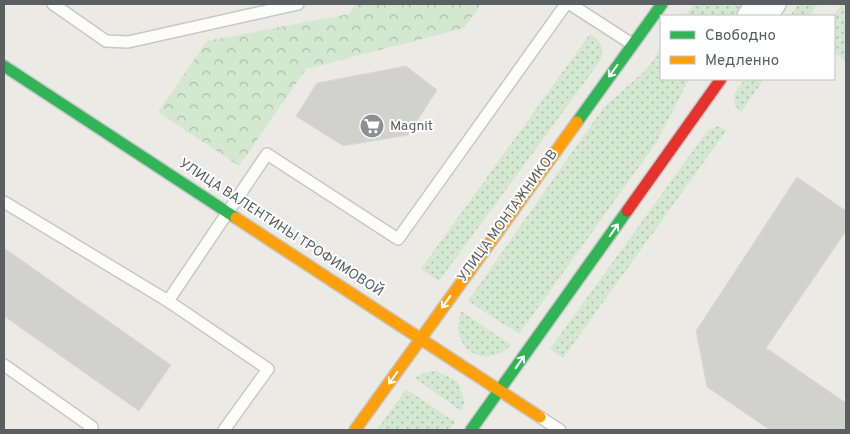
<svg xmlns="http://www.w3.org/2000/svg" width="850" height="434" font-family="Overpass,sans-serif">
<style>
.grass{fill:url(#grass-dots)}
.forest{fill:url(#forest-crowns)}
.building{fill:#d1d1ce;stroke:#dad9d4}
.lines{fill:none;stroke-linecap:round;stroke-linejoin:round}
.lane-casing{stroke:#c7c8c7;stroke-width:14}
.street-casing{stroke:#c7c8c7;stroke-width:24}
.fast-casing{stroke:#c6c6c6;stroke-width:14}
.slow-casing{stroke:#c6c6c6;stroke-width:14}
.jam-casing{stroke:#c6c6c6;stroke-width:14}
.lane{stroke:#fcfcfb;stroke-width:11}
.street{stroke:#fcfcfb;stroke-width:21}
.fast{stroke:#30b455;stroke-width:11}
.slow{stroke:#ff9f0a;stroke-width:11}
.jam{stroke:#e5322d;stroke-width:11}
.oneway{stroke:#fff}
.labels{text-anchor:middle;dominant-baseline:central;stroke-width:4;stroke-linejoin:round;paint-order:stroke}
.poi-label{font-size:14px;fill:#5b5f63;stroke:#fff;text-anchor:start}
.street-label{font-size:14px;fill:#5b5f63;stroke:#fff}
</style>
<defs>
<pattern id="grass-dots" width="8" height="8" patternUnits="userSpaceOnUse" patternTransform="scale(1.25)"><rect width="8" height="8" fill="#d3e7d1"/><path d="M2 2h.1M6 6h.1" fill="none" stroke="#aebead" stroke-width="1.8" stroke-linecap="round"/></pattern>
<pattern id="forest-crowns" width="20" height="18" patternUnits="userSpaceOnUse" patternTransform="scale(1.25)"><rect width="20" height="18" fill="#d3e7d1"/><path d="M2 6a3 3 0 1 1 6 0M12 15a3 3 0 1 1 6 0" fill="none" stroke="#aebead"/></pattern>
</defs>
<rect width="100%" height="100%" fill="#ebeae5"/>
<!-- grass -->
<g class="grass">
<path d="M694,4H745L735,16H685Z"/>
<path d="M799,4H818L809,16H790Z"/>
<path d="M842,4H846V62L834,53L833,16Z"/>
<path d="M590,34C603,42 604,47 600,61L439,281L421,269Z"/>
<path d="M661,49V79H689L656,143L519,334L468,301L603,108L647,69Z"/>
<path d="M745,79H764L741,112L735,106L734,94Z"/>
<path d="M718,126L726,131L563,358L550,349L708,130Z"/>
<path d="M461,311L511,345C483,372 448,347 461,311Z"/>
<path d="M436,371L457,381L465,402L461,411L415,378L423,373Z"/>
<path d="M406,389L455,422L449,430H377Z"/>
</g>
<!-- forest -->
<path class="forest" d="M356,4H481L464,28L306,69L239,166L158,112L207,41L349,14Z"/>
<!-- building -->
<g class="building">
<path d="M406,66L437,90L408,135L343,146L296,116L317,83Z"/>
<path d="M797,177L846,211V231L766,348L846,403V430H770L707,387L696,331Z"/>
<path d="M4,248L171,365L139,411L4,316Z"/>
</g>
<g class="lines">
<defs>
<g id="lane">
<path d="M53,4L106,41L128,42L298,4"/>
<path d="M570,4L632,44"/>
<path d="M4,202L168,301L268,369L224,430"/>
<path d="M168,301L267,154L398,239L566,4"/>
<path d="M4,365L92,427L89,430"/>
<path d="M540,417L560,430"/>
</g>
<g id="street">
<path d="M748,16L756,4"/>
<path d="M766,16L775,4"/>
</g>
<g id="fast">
<path d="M4,66L236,218"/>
<path d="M577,122L662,4"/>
<path d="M471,430L627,211"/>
</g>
<g id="slow">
<path d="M236,218L540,417"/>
<path d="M355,430L577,122"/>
</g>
<path id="jam" d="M627,211L721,79"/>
</defs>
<!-- lane casing -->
<use href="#lane" class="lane-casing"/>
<!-- street casing -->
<use href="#street" class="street-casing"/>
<!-- fast casing -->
<use href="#fast" class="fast-casing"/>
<!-- slow casing -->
<use href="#slow" class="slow-casing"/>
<!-- jam casing -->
<use href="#jam" class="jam-casing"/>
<!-- lane -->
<use href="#lane" class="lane"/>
<!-- street -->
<use href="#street" class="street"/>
<!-- fast -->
<use href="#fast" class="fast"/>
<!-- slow -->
<use href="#slow" class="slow"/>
<!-- jam -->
<use href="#jam" class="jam"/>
</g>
<!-- one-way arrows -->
<defs><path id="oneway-shaft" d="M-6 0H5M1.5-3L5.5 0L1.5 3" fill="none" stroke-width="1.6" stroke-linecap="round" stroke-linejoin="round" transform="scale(1.25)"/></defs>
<g class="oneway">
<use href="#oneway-shaft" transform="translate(613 71) rotate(126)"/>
<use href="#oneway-shaft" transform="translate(614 230) rotate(-55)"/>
<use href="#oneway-shaft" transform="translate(446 302) rotate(125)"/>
<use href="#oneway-shaft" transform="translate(520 362) rotate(-55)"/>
<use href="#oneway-shaft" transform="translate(393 378) rotate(126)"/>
</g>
<!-- icons -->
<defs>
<symbol id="supermarket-disc" viewBox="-11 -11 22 22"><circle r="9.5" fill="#8d9090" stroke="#fff"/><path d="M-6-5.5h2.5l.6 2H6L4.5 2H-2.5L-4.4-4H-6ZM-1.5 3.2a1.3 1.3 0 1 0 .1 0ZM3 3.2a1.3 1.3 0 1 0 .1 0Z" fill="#fff"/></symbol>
</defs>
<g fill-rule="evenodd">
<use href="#supermarket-disc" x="358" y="112" width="28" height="28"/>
</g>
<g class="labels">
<!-- poi labels -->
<g class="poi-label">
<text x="390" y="126">Magnit</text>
</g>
<!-- street labels -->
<g class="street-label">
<text transform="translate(508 216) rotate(-54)">УЛИЦА МОНТАЖНИКОВ</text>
<text transform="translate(281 228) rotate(33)">УЛИЦА ВАЛЕНТИНЫ ТРОФИМОВОЙ</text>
</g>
</g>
<!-- border -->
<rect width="850" height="434" fill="none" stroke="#5b5f63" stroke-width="10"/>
<!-- legend -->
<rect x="660" y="15" width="175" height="65" fill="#ffffff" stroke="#bdbfc1"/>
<rect x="670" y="31" width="25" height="8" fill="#30b455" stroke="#bdbfc1"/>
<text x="705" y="40" font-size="15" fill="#5b5f63">Свободно</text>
<rect x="670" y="56" width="25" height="8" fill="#ff9f0a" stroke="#bdbfc1"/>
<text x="705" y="65" font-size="15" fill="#5b5f63">Медленно</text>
</svg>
